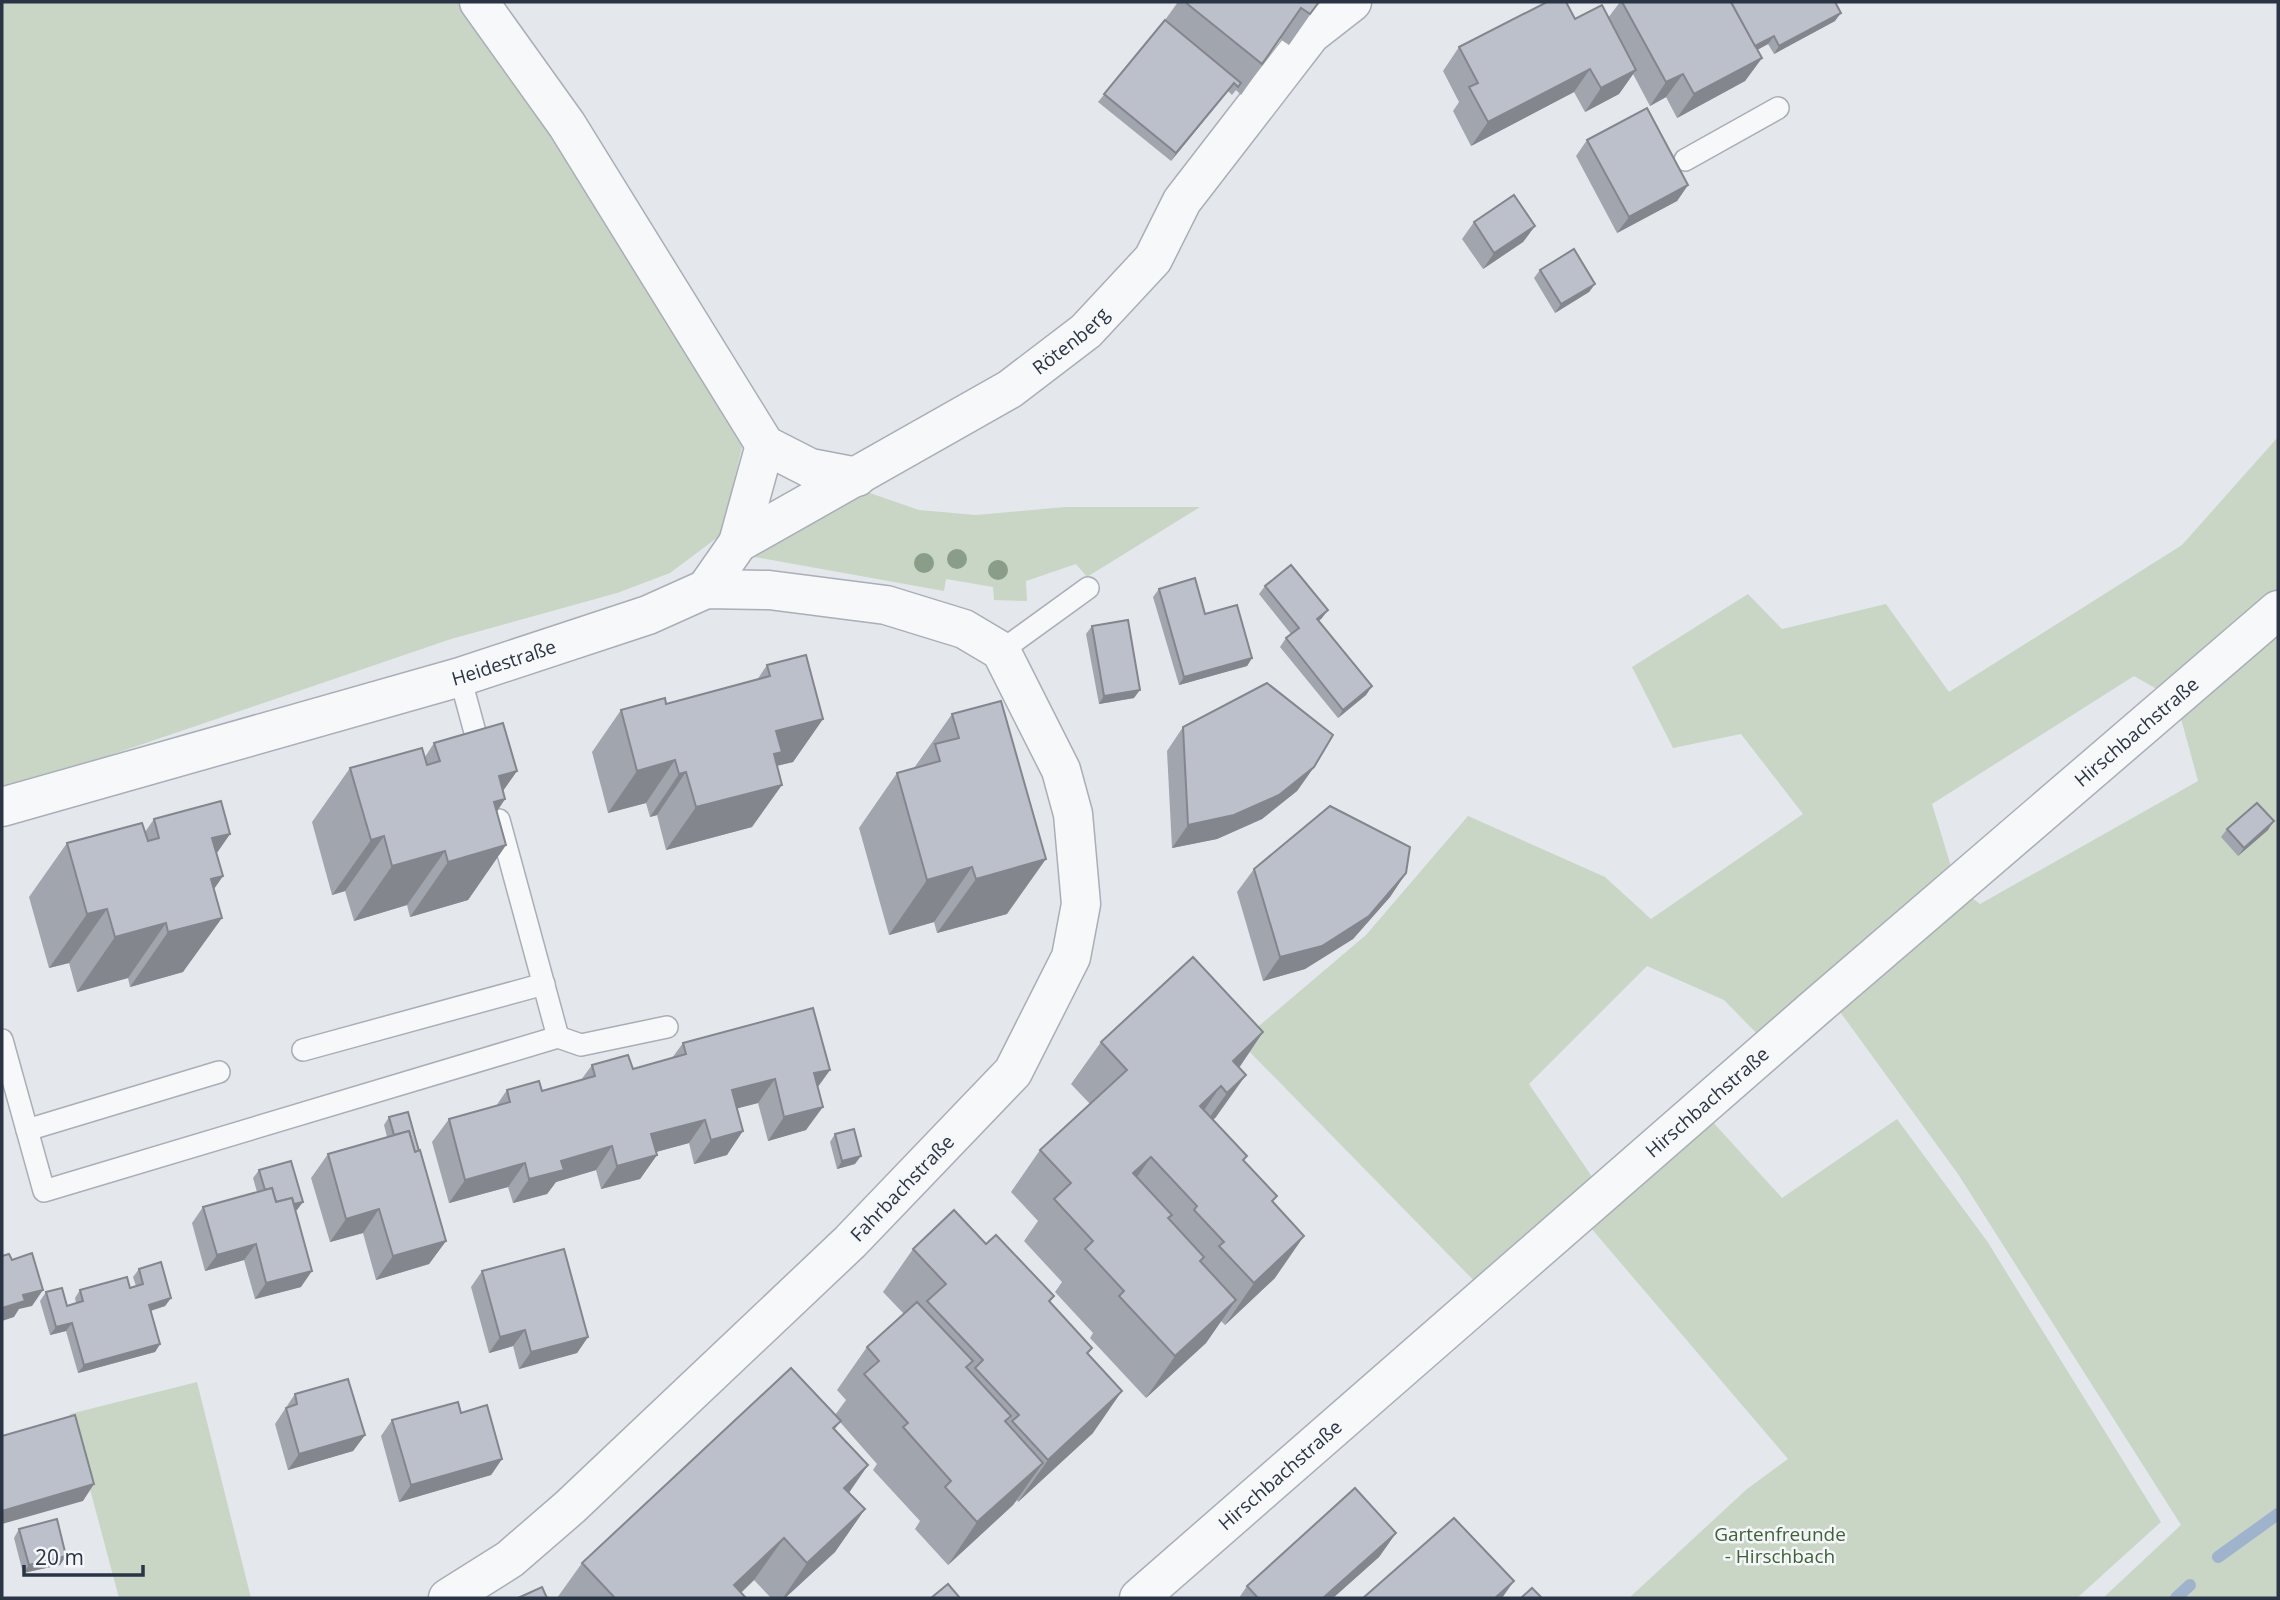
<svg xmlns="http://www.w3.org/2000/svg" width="2280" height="1600" font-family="'Open Sans',sans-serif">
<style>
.green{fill:#c9d6c5;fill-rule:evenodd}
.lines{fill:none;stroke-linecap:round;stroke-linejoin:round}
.stream{stroke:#9fb4cc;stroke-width:12}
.service-casing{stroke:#a9aeb7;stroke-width:24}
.minor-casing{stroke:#a9aeb7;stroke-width:41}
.tertiary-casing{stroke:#a9aeb7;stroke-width:41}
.service{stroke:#f7f8fa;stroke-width:21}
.minor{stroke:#f7f8fa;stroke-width:38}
.tertiary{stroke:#f7f8fa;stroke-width:38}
.tree{fill:#899d89}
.wall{fill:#a1a5ae}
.shaded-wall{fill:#83868d}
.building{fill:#bbc0ca;stroke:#83868d;stroke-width:2}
.labels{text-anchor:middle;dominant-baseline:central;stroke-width:5;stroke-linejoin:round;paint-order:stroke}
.street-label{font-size:19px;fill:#2b3445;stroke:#f4f6f9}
.park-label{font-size:19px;fill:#3f6138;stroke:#f4f6f9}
</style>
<rect width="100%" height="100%" fill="#e4e7ec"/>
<!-- green -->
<g class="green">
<path d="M2,2H471L559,127L742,447L722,534L670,573L617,593L451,639L2,792Z"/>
<path d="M2278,437V1598H2103L2181,1525L1958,1174L1830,998L1770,1047L1724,1000L1647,966L1529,1084L1603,1193L1700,1108L1782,1198L1897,1119L1987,1241L2161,1522L2077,1598H1629L1747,1489L1788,1459L1579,1214L1487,1294L1240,1042L1366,935L1468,816L1605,877L1651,919L1803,814L1741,734L1673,748L1632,667L1748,594L1782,629L1886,604L1949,692L2182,545ZM2134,676L2176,700L2198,781L1980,904L1957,886L1932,804Z"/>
<path d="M864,491L919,510L976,515L1065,507H1200L1087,577L1076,564L1026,581L1027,601L994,600L993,587L946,579L944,591L749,556Z"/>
<path d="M197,1382L251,1598H119L70,1414Z"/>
</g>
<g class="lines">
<!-- stream -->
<g class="stream">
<path d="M2218,1557L2278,1514"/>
<path d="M2176,1598L2190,1585"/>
</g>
<defs>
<g id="service">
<path d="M1685,160L1778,108"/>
<path d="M1001,651L1088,588"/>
<path d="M460,677L482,758"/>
<path d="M499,820L558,1037"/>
<path d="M2,1040L44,1191L558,1037L581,1045L667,1027"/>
<path d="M303,1050L544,984"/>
<path d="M27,1130L219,1072"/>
</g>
<g id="minor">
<path d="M479,2L567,125L765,445L810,468L857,477"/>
<path d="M738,543L765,445"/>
<path id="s1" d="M706,589L738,543L1010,389L1086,331L1153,259L1182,201L1311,34L1352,2"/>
<path id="s2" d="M2,807L460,677L648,615L706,589L769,590L886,605L964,629L1001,651L1061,770L1073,814L1081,904L1071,957L1013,1072L850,1242L570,1507L510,1559L448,1598"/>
</g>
<g id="tertiary">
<path id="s3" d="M1139,1598L1816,1007L2278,610"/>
</g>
</defs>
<!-- service casing -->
<use href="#service" class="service-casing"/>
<!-- minor casing -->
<use href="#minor" class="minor-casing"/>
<!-- tertiary casing -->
<use href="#tertiary" class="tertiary-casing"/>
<!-- service -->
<use href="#service" class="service"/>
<!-- minor -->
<use href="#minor" class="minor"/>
<!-- tertiary -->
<use href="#tertiary" class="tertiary"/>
</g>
<!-- trees -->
<g class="tree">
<circle cx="957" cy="559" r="10"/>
<circle cx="924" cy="563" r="10"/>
<circle cx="998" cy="570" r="10"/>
</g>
<!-- wall -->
<g class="wall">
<path d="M1178,2H1319L1289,45L1280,39L1241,95L1236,90L1232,95L1228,91L1171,161L1098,102L1165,20Z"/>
<path d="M1620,2H1835V21L1774,54L1768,44L1757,50L1762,58L1745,81L1677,118L1666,97L1650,106L1633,74L1619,94L1585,112L1574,92L1471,146L1453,111L1459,102L1443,71L1459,47L1575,19L1608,18Z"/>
<path d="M1587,140L1688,185L1677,201L1617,233L1576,156Z"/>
<path d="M1474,222L1535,226L1523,242L1483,269L1462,239Z"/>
<path d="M1540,270L1595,284L1589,292L1555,313L1534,278Z"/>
<path d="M1265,586L1322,618L1319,621L1372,686L1366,695L1338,718L1280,647L1286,638L1291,634L1259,594Z"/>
<path d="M1159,589L1205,614L1252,658L1247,666L1179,685L1153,597Z"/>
<path d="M1092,626L1134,698L1099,704L1086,634Z"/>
<path d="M767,665L823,719L793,762L777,766L752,827L666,850L657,815L650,817L646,803L608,813L592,752L621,710L666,704L757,680Z"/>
<path d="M952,714L1007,914L937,933L934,922L889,935L859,828L897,773L914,768Z"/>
<path d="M1183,727L1314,767L1297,791L1262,819L1217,839L1172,848L1167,751Z"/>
<path d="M434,743L517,771L503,791L505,799L497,812L506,845L468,900L410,917L407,905L354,921L345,891L332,895L312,822L350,768L425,757Z"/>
<path d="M154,819L230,834L217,853L223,876L214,889L183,972L130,987L128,978L77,992L69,963L49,968L29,897L67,843L145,832Z"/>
<path d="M2227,829L2268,830L2238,856L2221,837Z"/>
<path d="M1254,869L1406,873L1390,897L1353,939L1305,969L1263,981L1237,892Z"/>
<path d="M1263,1032L1239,1068L1216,1117L1213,1120L1244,1161L1273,1202L1275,1278L1225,1325L1221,1321L1206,1343L1146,1398L1090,1338L1093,1333L1055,1292L1062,1282L1024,1241L1038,1221L1011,1192L1040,1150L1090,1104L1071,1084L1101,1042Z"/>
<path d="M683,1043L830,1070L818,1087L806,1130L768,1141L758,1103L737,1108L727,1155L694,1164L689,1143L656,1152L657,1155L640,1179L601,1189L596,1170L556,1182L547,1194L513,1203L508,1187L449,1203L432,1142L449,1119L496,1106L507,1090L542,1091L581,1080L592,1065L633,1069L672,1058Z"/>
<path d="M389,1117L446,1241L429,1264L376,1280L363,1233L330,1242L311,1178L328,1154L387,1137L384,1125Z"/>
<path d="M835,1134L855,1164L837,1169L830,1142Z"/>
<path d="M259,1170L303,1202L295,1210L301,1287L255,1299L244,1260L205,1271L192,1223L203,1207L257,1192L253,1178Z"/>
<path d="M986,1244L1054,1296L1050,1302L1092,1348L1088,1354L1093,1433L1018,1502L1017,1500L1013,1505L948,1565L915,1529L920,1521L873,1470L877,1464L840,1422L835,1429L868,1465L849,1493L865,1509L835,1552L785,1598H771L754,1580L741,1593L746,1598H557L582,1563L835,1415L846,1400L837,1390L867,1347L904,1314L883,1292L913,1249Z"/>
<path d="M139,1269L171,1298L165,1306L151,1311L160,1344L155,1352L78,1373L66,1331L50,1335L40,1301L46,1292L67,1306L76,1303L75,1298L80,1290L130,1288L136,1286L133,1277Z"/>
<path d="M482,1271L588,1337L577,1353L519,1369L513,1346L489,1353L471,1287Z"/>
<path d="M295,1394L365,1435L353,1451L288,1470L275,1424Z"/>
<path d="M461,1413L502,1459L491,1475L399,1502L381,1436L392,1420Z"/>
<path d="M19,1529L66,1556L60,1565L23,1573L14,1538Z"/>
<path d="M1396,1533L1379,1557L1333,1598H1239L1247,1586Z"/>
</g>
<!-- shaded-wall -->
<g class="shaded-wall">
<path d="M1841,13L1835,21L1774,54L1779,46Z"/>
<path d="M1774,36L1768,44L1735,62L1740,54Z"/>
<path d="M1762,58L1745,81L1677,118L1694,94Z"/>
<path d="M1590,69L1574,92L1471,146L1488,122Z"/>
<path d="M1636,70L1619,94L1585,112L1601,88Z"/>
<path d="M1683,74L1666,97L1650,106L1666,82Z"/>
<path d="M1234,83L1228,91L1171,161L1176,153Z"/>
<path d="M1688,185L1677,201L1617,233L1629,217Z"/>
<path d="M1535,226L1523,242L1483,269L1494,253Z"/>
<path d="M1595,284L1589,292L1555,313L1561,304Z"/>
<path d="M1328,610L1322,618L1311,627L1317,619Z"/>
<path d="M1252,658L1247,666L1179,685L1184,677Z"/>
<path d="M1372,686L1366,695L1338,718L1343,710Z"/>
<path d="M1140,690L1134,698L1099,704L1104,696Z"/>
<path d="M823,719L793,762L771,767L782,785L752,827L666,850L696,807L776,731Z"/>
<path d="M675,760L646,803L608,813L637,771Z"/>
<path d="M1314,767L1297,791L1262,819L1217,839L1172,848L1188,825Z"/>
<path d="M517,771L495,802L505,799L467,854L499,776Z"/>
<path d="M686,772L657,815L650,817L679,774Z"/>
<path d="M2274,821L2268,830L2238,856L2244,848Z"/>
<path d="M230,834L192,888L212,838Z"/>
<path d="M384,836L345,891L332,895L371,840Z"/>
<path d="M506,845L468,900L410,917L448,862Z"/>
<path d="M445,851L407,905L354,921L392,866Z"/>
<path d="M1046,859L1007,914L937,933L976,879Z"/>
<path d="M972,867L934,922L889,935L927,880Z"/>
<path d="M1406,873L1390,897L1353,939L1305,969L1263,981L1280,957Z"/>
<path d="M223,876L187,927L222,918L183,972L130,987L168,932L211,879Z"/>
<path d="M107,909L69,963L49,968L87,914Z"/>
<path d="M166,923L128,978L77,992L115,937Z"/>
<path d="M1263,1032L1234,1075L1220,1087L1191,1129L1200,1106L1233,1061Z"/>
<path d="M830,1070L813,1093L814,1073Z"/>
<path d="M1246,1075L1216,1117L1197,1135L1227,1093Z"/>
<path d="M775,1079L758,1103L716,1114L732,1090Z"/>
<path d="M823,1107L806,1130L768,1141L784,1117Z"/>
<path d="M705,1120L689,1143L634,1158L651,1134Z"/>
<path d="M743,1131L727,1155L694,1164L711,1140Z"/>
<path d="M612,1146L596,1170L556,1182L547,1194L513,1203L529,1179L561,1161Z"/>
<path d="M657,1155L640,1179L601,1189L617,1166Z"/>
<path d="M861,1156L855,1164L837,1169L842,1161Z"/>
<path d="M1151,1157L1121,1200L1133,1173Z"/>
<path d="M525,1163L508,1187L449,1203L465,1180Z"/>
<path d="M303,1202L297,1210L264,1219L270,1210Z"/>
<path d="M379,1209L363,1233L330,1242L346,1219Z"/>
<path d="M1304,1236L1275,1278L1225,1325L1254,1283Z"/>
<path d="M446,1241L429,1264L376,1280L393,1256Z"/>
<path d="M256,1244L244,1260L205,1271L217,1255Z"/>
<path d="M312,1271L301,1287L255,1299L266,1283Z"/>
<path d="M43,1290L32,1306L19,1309L14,1317L2,1321V1308L23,1295Z"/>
<path d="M171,1298L165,1306L143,1313L149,1305Z"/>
<path d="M1236,1300L1206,1343L1146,1398L1175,1356Z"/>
<path d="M72,1323L66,1331L50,1335L56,1327Z"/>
<path d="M525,1330L513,1346L489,1353L500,1337Z"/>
<path d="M588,1337L577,1353L519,1369L531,1352Z"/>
<path d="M160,1344L155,1352L78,1373L84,1365Z"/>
<path d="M1122,1391L1093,1433L1018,1502L1048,1460Z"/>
<path d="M365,1435L353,1451L288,1470L299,1454Z"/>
<path d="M502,1459L491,1475L399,1502L411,1485Z"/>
<path d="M1043,1463L1013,1505L948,1565L977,1522Z"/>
<path d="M868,1465L838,1508L844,1488Z"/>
<path d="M94,1484L83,1501L2,1524V1511Z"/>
<path d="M865,1509L835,1552L785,1598H783L807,1563Z"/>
<path d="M1396,1533L1379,1557L1333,1598H1323Z"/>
<path d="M784,1538L754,1580L735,1598L734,1585Z"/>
<path d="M66,1556L60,1565L23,1573L29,1565Z"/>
<path d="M1514,1581L1502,1598H1495Z"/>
</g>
<!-- building -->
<g class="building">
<path d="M1185,2H1319L1310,14L1301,8L1262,64Z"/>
<path d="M1547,2H1566L1575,19L1602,5L1636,70L1601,88L1590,69L1488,122L1469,87L1478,83L1459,47Z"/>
<path d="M1622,2H1731L1762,58L1694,94L1683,74L1666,82Z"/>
<path d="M1731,2H1835L1841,13L1779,46L1774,36L1755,46Z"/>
<path d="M1165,20L1241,83L1238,87L1234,83L1176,153L1104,94Z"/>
<path d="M1647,108L1688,185L1629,217L1587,140Z"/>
<path d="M1514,195L1535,226L1494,253L1474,222Z"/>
<path d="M1574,249L1595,284L1561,304L1540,270Z"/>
<path d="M1291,565L1328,610L1317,619L1372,686L1343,710L1286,638L1299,628L1265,586Z"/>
<path d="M1195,578L1205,614L1237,605L1252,658L1184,677L1159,589Z"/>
<path d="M1128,620L1140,690L1104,696L1092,626Z"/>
<path d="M806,655L823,719L776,731L782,752L774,754L782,785L696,807L686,772L679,774L675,760L637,771L621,710L665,698L666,704L770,676L767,665Z"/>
<path d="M1267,683L1333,735L1314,767L1279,795L1234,815L1188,825L1183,727Z"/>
<path d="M1001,701L1046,859L976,879L972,867L927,880L897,773L940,761L935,744L959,738L952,714Z"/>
<path d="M503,723L517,771L499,776L505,799L494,802L506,845L448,862L445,851L392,866L384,836L371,840L350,768L422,748L427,765L440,761L434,743Z"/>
<path d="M221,801L230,834L212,838L223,876L211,879L222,918L168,932L166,923L115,937L107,909L87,914L67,843L142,823L148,841L159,838L154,819Z"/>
<path d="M2257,803L2274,821L2244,848L2227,829Z"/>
<path d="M1330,806L1410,847L1406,873L1369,916L1322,946L1280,957L1254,869Z"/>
<path d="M1193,957L1263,1032L1233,1061L1246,1075L1227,1093L1221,1086L1200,1106L1247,1156L1243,1160L1277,1196L1272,1201L1304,1236L1254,1283L1219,1246L1224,1242L1194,1210L1197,1206L1151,1157L1133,1173L1172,1215L1168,1218L1204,1257L1200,1261L1236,1300L1175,1356L1119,1296L1124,1291L1085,1249L1093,1241L1054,1199L1071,1183L1040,1150L1127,1070L1101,1042Z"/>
<path d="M813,1008L830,1070L814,1073L823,1107L784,1117L775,1079L732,1090L743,1131L711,1140L705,1120L651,1134L657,1155L617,1166L612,1146L561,1161L564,1170L529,1179L525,1163L465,1180L449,1119L510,1102L507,1090L539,1081L542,1091L595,1076L592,1065L628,1055L633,1069L686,1054L683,1043Z"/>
<path d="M408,1112L419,1151L415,1152L409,1131L394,1135L389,1117Z"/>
<path d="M854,1129L861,1156L842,1161L835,1134Z"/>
<path d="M409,1131L415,1152L420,1150L446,1241L393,1256L379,1209L346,1219L328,1154Z"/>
<path d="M291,1161L303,1202L294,1204L292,1198L276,1202L272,1188L265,1190L259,1170Z"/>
<path d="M272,1188L276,1202L292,1198L312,1271L266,1283L256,1244L217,1255L203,1207Z"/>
<path d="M954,1210L986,1244L996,1235L1054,1296L1049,1301L1092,1348L1087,1353L1122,1391L1048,1460L1012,1421L1019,1415L975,1368L983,1360L927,1301L946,1284L913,1249Z"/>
<path d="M564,1249L588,1337L531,1352L525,1330L500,1337L482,1271Z"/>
<path d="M32,1253L43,1290L23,1295L25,1301L2,1308V1256L9,1254L12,1260Z"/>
<path d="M161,1262L171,1298L149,1305L160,1344L84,1365L72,1323L56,1327L46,1292L62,1288L67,1306L83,1301L80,1290L127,1277L130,1288L143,1284L139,1269Z"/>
<path d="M917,1302L973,1361L966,1367L1011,1416L1005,1421L1043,1463L977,1522L945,1487L951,1481L903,1427L908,1423L864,1374L879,1361L867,1347Z"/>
<path d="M791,1368L841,1421L833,1428L868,1465L844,1488L865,1509L807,1563L784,1538L734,1585L746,1598H615L582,1563Z"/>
<path d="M348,1379L365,1435L299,1454L286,1408L297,1404L295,1394Z"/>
<path d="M458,1402L461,1413L487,1405L502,1459L411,1485L392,1420Z"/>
<path d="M75,1415L94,1484L2,1511V1436Z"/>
<path d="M1355,1488L1396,1533L1323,1598H1258L1247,1586Z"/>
<path d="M1454,1518L1514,1581L1495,1598H1363Z"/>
<path d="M57,1519L66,1556L29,1565L19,1529Z"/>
<path d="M948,1584L960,1598H931Z"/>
<path d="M542,1587L547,1598H518Z"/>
<path d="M1532,1588L1542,1598H1521Z"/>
</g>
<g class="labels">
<!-- street labels -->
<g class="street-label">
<text stroke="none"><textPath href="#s1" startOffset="446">Rötenberg</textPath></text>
<text stroke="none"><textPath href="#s2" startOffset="522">Heidestraße</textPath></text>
<text stroke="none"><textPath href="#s3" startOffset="1321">Hirschbachstraße</textPath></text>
<text stroke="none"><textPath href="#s3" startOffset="754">Hirschbachstraße</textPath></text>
<text transform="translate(902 1188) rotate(-46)">Fahrbachstraße</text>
<text stroke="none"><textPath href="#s3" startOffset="187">Hirschbachstraße</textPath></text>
</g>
<!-- park labels -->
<g class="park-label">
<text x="1780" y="1534">Gartenfreunde<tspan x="1780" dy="22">- Hirschbach</tspan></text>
</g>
</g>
<!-- border -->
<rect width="2280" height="1600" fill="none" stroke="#2b3445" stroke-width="7"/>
<!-- scale -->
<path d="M24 1565v10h119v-10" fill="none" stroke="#2b3445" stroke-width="3.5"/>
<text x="35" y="1565" font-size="21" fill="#2b3445" stroke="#f4f6f9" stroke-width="5" paint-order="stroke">20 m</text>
</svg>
